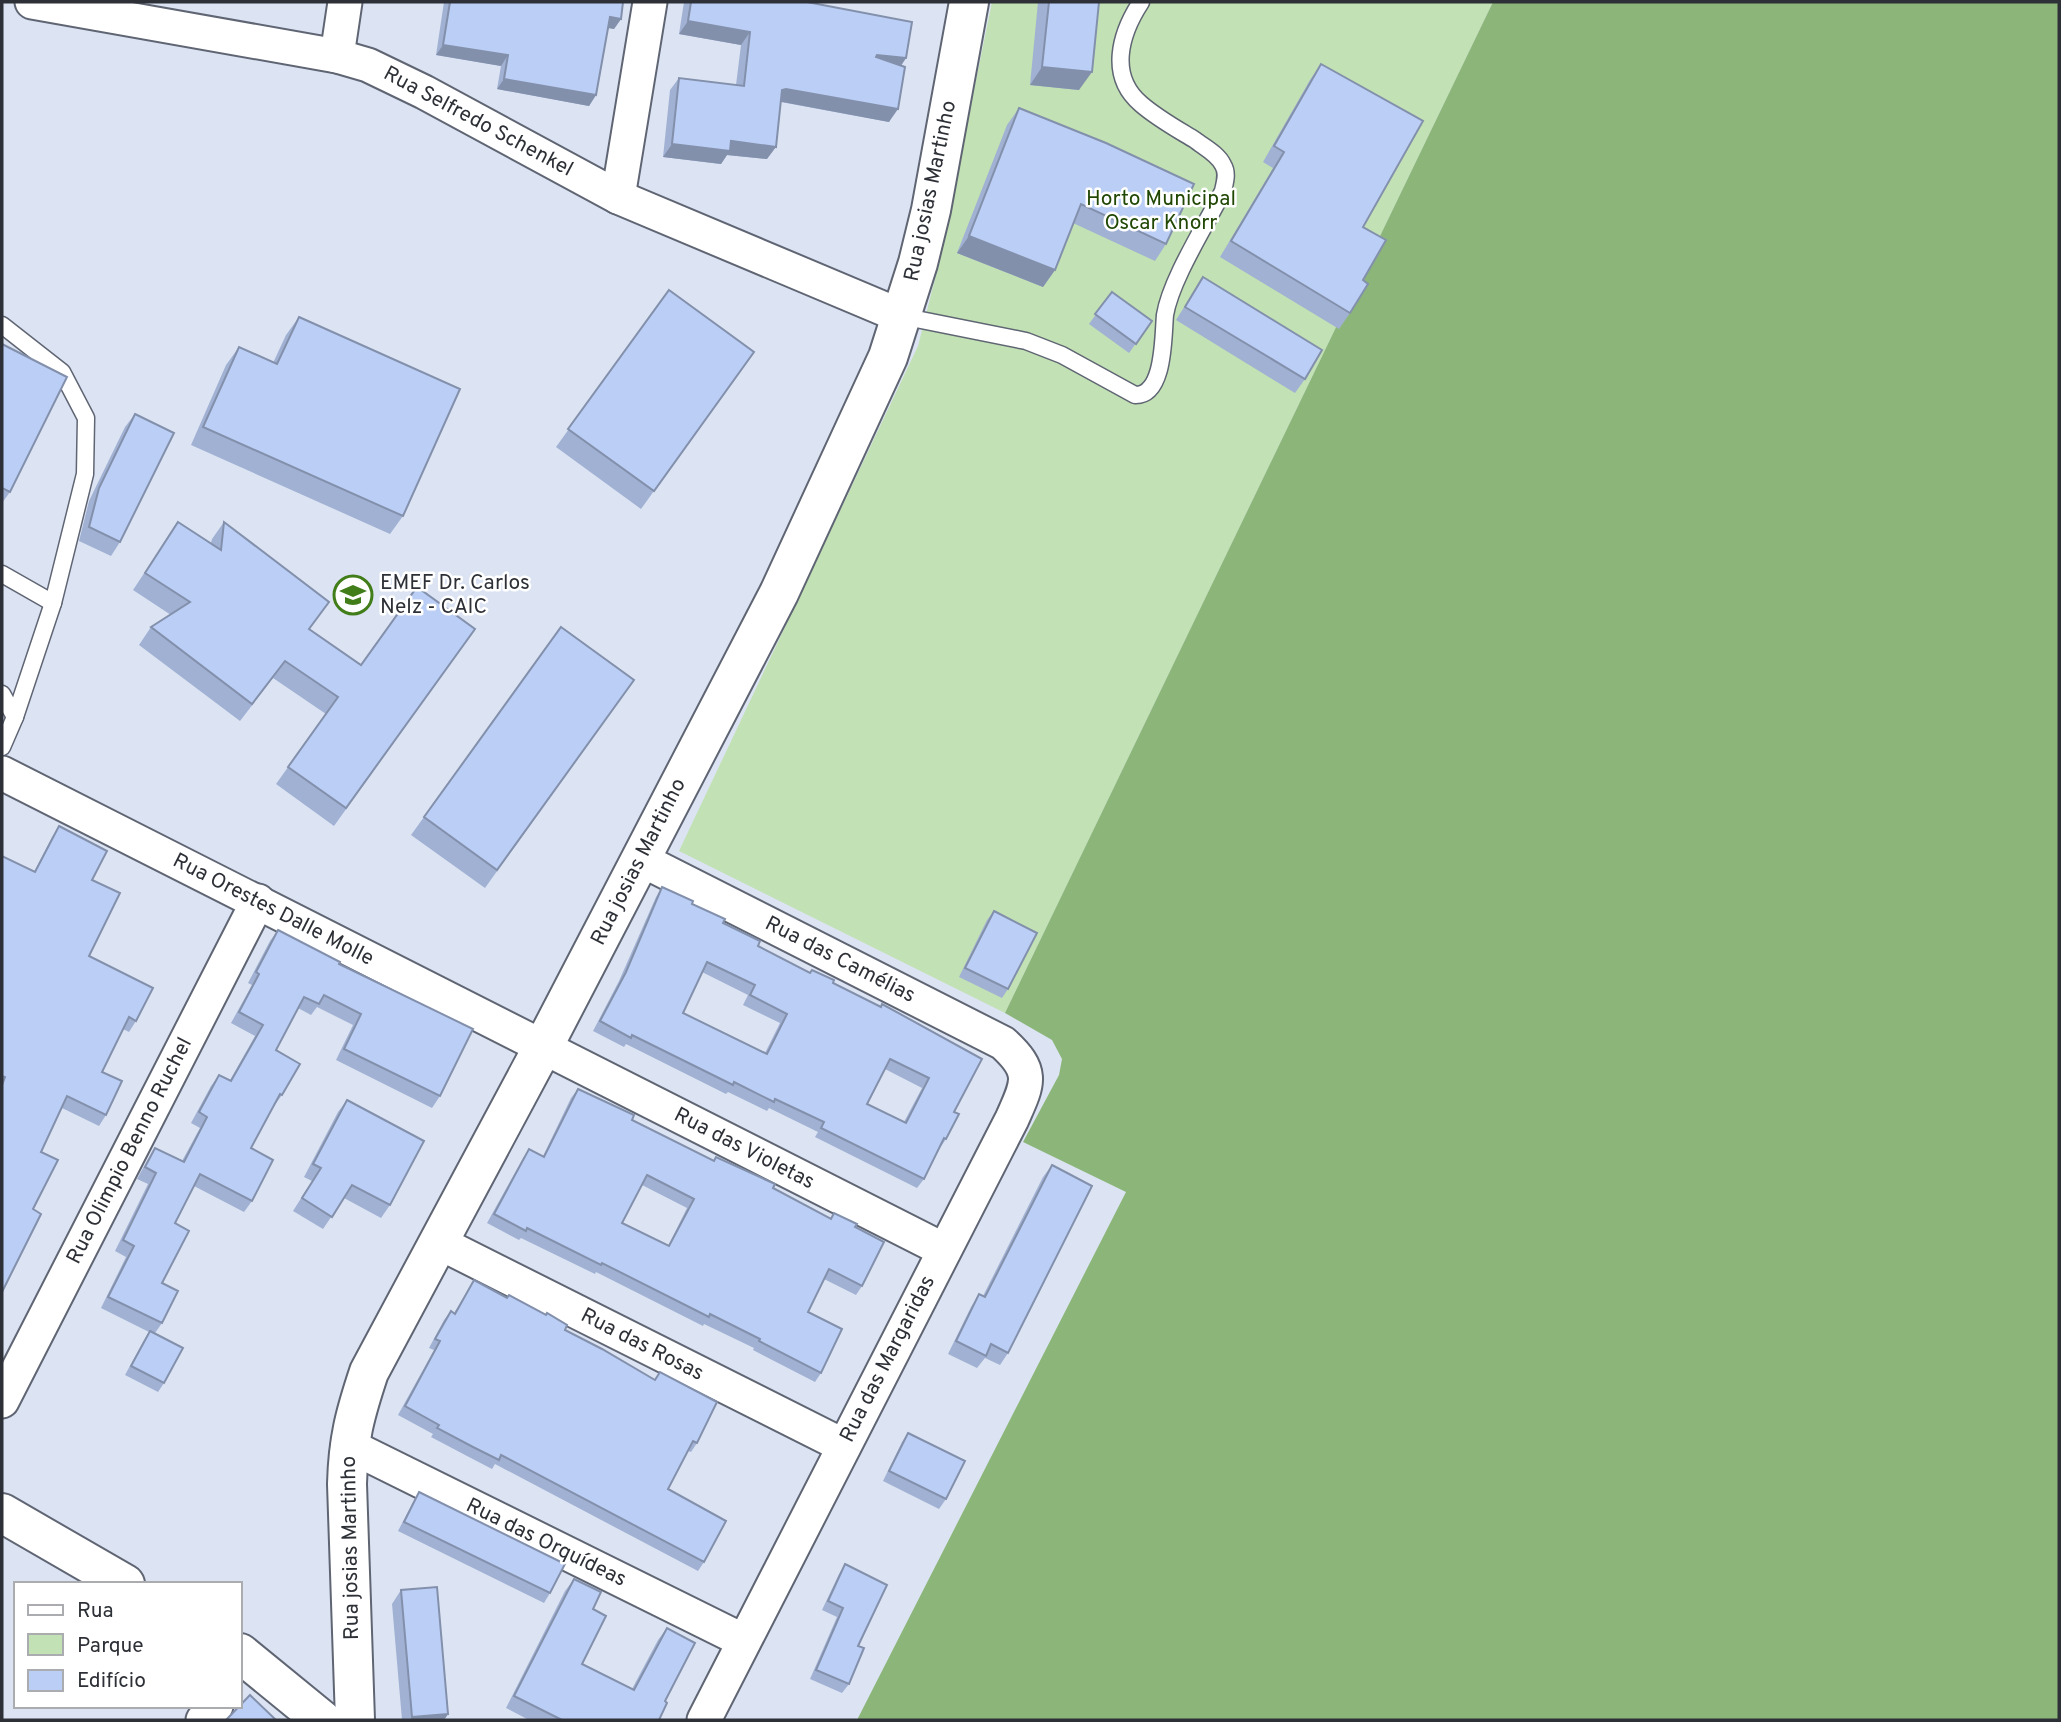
<svg xmlns="http://www.w3.org/2000/svg" width="2061" height="1722" font-family="Overpass,sans-serif">
<style>
.green{fill:#c2e1b4}
.forest{fill:#8cb679}
.lines{fill:none;stroke-linecap:round;stroke-linejoin:round}
.service-casing{stroke:#5f6573;stroke-width:19}
.minor-casing{stroke:#5f6573;stroke-width:37}
.tertiary-casing{stroke:#5f6573;stroke-width:42}
.service{stroke:#fff;stroke-width:16}
.minor{stroke:#fff;stroke-width:33}
.tertiary{stroke:#fff;stroke-width:38}
.wall{fill:#a1b1d3;fill-rule:evenodd}
.shaded-wall{fill:#8390ac}
.building{fill:#bbcef5;stroke:#8390ac;stroke-width:2;fill-rule:evenodd}
.labels{text-anchor:middle;dominant-baseline:central;stroke-width:5;stroke-linejoin:round;paint-order:stroke}
.street-label{font-size:21px;fill:#2d3036;stroke:#fff}
.park-label{font-size:21px;fill:#204704;stroke:#fff}
.poi-label{font-size:21px;fill:#2d3036;stroke:#fff;text-anchor:start}
</style>
<rect width="100%" height="100%" fill="#dce4f3"/>
<!-- green -->
<path class="green" d="M992,2H1493L1005,1013L679,851L918,346L938,267Z"/>
<!-- forest -->
<path class="forest" d="M1493,2H2059V1720H857L1126,1192L1023,1142L1059,1075L1062,1059L1052,1040L1005,1013Z"/>
<g class="lines">
<defs>
<g id="service">
<path d="M901,316L1026,341L1062,355L1135,395C1165,396 1163,335 1165,315C1171,279 1206,225 1223,191C1225,182 1228,173 1223,165C1218,154 1204,147 1195,140C1177,129 1157,118 1141,104C1108,76 1120,34 1141,2"/>
<path d="M2,325L62,372L86,418L85,474L53,603L15,717L2,747"/>
<path d="M2,574L53,603"/>
<path d="M2,694L15,717"/>
</g>
<g id="minor">
<path d="M32,2L337,56L368,65L424,92L618,197L901,316"/>
<path d="M337,56L345,2"/>
<path d="M618,197L650,2"/>
<path d="M2,773L944,1250"/>
<path d="M640,859L1003,1043C1035,1072 1028,1083 1012,1119L704,1720"/>
<path d="M440,1243L844,1446"/>
<path d="M2,1401L258,901"/>
<path d="M348,1445L744,1641"/>
<path d="M203,1720L216,1706"/>
</g>
<g id="tertiary">
<path d="M2,1513L125,1584"/>
<path d="M240,1653L322,1720"/>
<path d="M355,1720L347,1484C348,1440 355,1414 369,1372L543,1047L779,593L888,357L918,263L931,210L969,2"/>
</g>
</defs>
<!-- service casing -->
<use href="#service" class="service-casing"/>
<!-- minor casing -->
<use href="#minor" class="minor-casing"/>
<!-- tertiary casing -->
<use href="#tertiary" class="tertiary-casing"/>
<!-- service -->
<use href="#service" class="service"/>
<!-- minor -->
<use href="#minor" class="minor"/>
<!-- tertiary -->
<use href="#tertiary" class="tertiary"/>
</g>
<!-- wall -->
<g class="wall">
<path d="M444,2H623L621,19L614,29L608,28L596,95L589,106L497,89L501,66L436,55Z"/>
<path d="M684,2H807L906,58L901,66L889,122L781,102L767,159L727,155L721,164L663,157L670,90L679,78L736,85L741,45L679,34Z"/>
<path d="M1038,2H1099L1079,90L1030,85Z"/>
<path d="M1321,64L1363,227V280L1350,313L1339,329L1220,257L1273,168L1263,162L1310,80Z"/>
<path d="M1019,108L1166,244L1155,261L1073,223L1055,270L1043,287L957,253L1007,125Z"/>
<path d="M1203,277L1305,379L1295,393L1176,320Z"/>
<path d="M669,290L754,352L641,509L556,447Z"/>
<path d="M1112,292L1152,321L1129,353L1089,324Z"/>
<path d="M299,317L403,516L390,534L191,445L226,365L239,347L273,363L286,335Z"/>
<path d="M2,344L10,492L2,503Z"/>
<path d="M135,414L120,542L111,556L79,541L89,501L125,427Z"/>
<path d="M178,522L211,543L212,539L224,522L310,630L361,665L475,629L334,826L276,784L326,714L273,678L240,721L139,645L151,627L171,615L133,590Z"/>
<path d="M561,627L634,680L485,888L411,835Z"/>
<path d="M59,826L92,880L89,956L136,1021L129,1032L123,1029L102,1072L106,1115L99,1126L62,1108L41,1152L33,1209L2,1292V856L34,872L52,837Z"/>
<path d="M662,887L692,904L723,923L758,946L810,973L812,970L833,983L881,1007L954,1112L946,1139L940,1148L924,1179L917,1188L815,1137L818,1132L769,1108L767,1111L728,1092L726,1094L626,1044L624,1047L593,1031L619,981L656,897ZM702,972L748,995L743,1005L780,1023L765,1053L683,1013ZM885,1069L922,1088L904,1122L867,1104Z"/>
<path d="M994,911L1008,989L1002,998L959,977L987,920Z"/>
<path d="M278,930L339,964L440,1096L432,1108L336,1060L353,1025L317,1007L311,1015L298,1008L276,1050L282,1095L274,1106L251,1148L252,1201L244,1212L194,1186L175,1223L162,1283V1323L155,1333L164,1383L158,1392L125,1375L144,1340L149,1332L101,1308L126,1257L115,1251L148,1184L137,1179L148,1159L155,1148L182,1161L200,1128L191,1123L211,1086L219,1075L230,1080L255,1036L231,1023L252,985L248,983L270,941Z"/>
<path d="M578,1089L632,1120L713,1161L716,1157L830,1219L834,1213L855,1227L862,1286L856,1295L824,1279L808,1312L821,1373L815,1382L753,1350L754,1348L704,1324L703,1326L596,1272L595,1274L521,1238L519,1240L487,1223L523,1158L529,1149L543,1156L571,1098ZM642,1185L687,1208L668,1246L622,1223Z"/>
<path d="M347,1100L390,1205L381,1218L344,1198L323,1229L293,1211L312,1181L304,1177L338,1112Z"/>
<path d="M1052,1165L1008,1353L1000,1365L985,1358L977,1368L948,1354L971,1307L979,1294L983,1296L1043,1177Z"/>
<path d="M474,1280L654,1380L660,1372L697,1443L691,1452L688,1451L668,1489L704,1562L698,1571L495,1464L492,1469L467,1456L431,1437L433,1434L398,1415L434,1350L429,1348L444,1320L451,1311L454,1313Z"/>
<path d="M908,1433L946,1499L939,1509L883,1481L902,1442Z"/>
<path d="M419,1492L550,1593L544,1603L398,1531L413,1502Z"/>
<path d="M845,1564L858,1646L849,1684L842,1693L810,1679L837,1617L822,1610L839,1574Z"/>
<path d="M574,1579L593,1609L582,1664L632,1689L658,1640L667,1628L665,1701L659,1720H529L506,1708L565,1591Z"/>
<path d="M401,1590L448,1714L444,1720H402L392,1604Z"/>
</g>
<!-- shaded-wall -->
<g class="shaded-wall">
<path d="M610,17L621,19L614,29L603,27Z"/>
<path d="M688,21L750,32L741,45L679,34Z"/>
<path d="M443,45L508,55L501,66L436,55Z"/>
<path d="M877,55L906,58L897,71L868,68Z"/>
<path d="M1042,67L1092,72L1079,90L1030,85Z"/>
<path d="M504,79L596,95L589,106L497,89Z"/>
<path d="M786,89L898,109L889,122L777,101L782,90Z"/>
<path d="M731,141L776,147L767,159L727,155L721,164L663,157L672,144Z"/>
<path d="M969,236L1055,270L1043,287L957,253Z"/>
<path d="M448,1714L444,1720H410L412,1717Z"/>
</g>
<!-- building -->
<g class="building">
<path d="M450,2H623L621,19L610,17L596,95L504,79L508,55L443,45Z"/>
<path d="M691,2H807L912,22L906,58L877,55L876,57L905,67L898,109L786,89L782,90L776,147L731,141L730,151L672,144L679,78L744,86L750,32L688,21Z"/>
<path d="M1049,2H1099L1092,72L1042,67Z"/>
<path d="M1321,64L1423,121L1363,227L1386,240L1363,280L1368,284L1350,313L1231,241L1284,152L1274,146Z"/>
<path d="M1019,108L1106,143L1194,184L1166,244L1081,204L1055,270L969,236Z"/>
<path d="M1203,277L1322,350L1305,379L1185,307Z"/>
<path d="M669,290L754,352L654,491L568,429Z"/>
<path d="M1112,292L1152,321L1136,344L1095,314Z"/>
<path d="M299,317L460,389L403,516L203,427L239,347L277,364Z"/>
<path d="M2,344L67,377L10,492L2,488Z"/>
<path d="M135,414L174,433L120,542L89,527L99,488Z"/>
<path d="M178,522L221,550L224,522L329,602L309,629L361,665L417,587L475,629L346,808L288,767L338,697L285,661L252,704L151,627L190,602L145,573Z"/>
<path d="M561,627L634,680L497,870L424,817Z"/>
<path d="M59,826L107,851L92,880L120,893L89,956L153,988L136,1021L129,1017L102,1072L122,1081L106,1115L67,1096L41,1152L58,1160L33,1209L41,1214L2,1292V1085L5,1077L2,1076V856L35,872Z"/>
<path d="M662,887L693,901L692,904L725,919L723,923L760,941L758,946L810,973L812,970L834,980L833,983L881,1007L882,1004L982,1059L954,1112L959,1114L946,1139L944,1138L924,1179L821,1128L824,1122L775,1099L774,1102L734,1082L733,1085L632,1035L631,1038L600,1021L626,972ZM707,962L755,985L750,995L787,1014L767,1054L683,1013ZM890,1059L929,1078L906,1123L867,1104Z"/>
<path d="M994,911L1037,933L1008,989L965,968Z"/>
<path d="M278,930L340,962L339,964L473,1029L440,1096L344,1049L361,1014L324,995L319,1004L304,997L276,1050L300,1064L282,1095L280,1094L251,1148L273,1160L252,1201L200,1174L175,1223L189,1231L162,1283L178,1291L162,1323L108,1297L134,1246L123,1240L156,1173L145,1167L155,1148L184,1162L207,1117L199,1112L219,1075L231,1081L263,1025L239,1012L259,974L256,972Z"/>
<path d="M578,1089L634,1115L632,1120L714,1161L716,1157L775,1184L773,1188L831,1219L834,1213L857,1224L855,1227L884,1242L862,1286L829,1269L808,1312L842,1329L821,1373L759,1341L760,1339L710,1314L709,1317L602,1263L601,1265L527,1228L526,1231L494,1214L529,1149L544,1157ZM647,1175L694,1199L669,1246L622,1223Z"/>
<path d="M347,1100L424,1141L390,1205L352,1185L332,1217L302,1198L321,1168L313,1164Z"/>
<path d="M1052,1165L1092,1186L1008,1353L991,1344L986,1356L956,1341L979,1294L985,1297Z"/>
<path d="M474,1280L507,1298L509,1295L546,1315L547,1313L567,1325L565,1330L602,1349L655,1380L660,1372L717,1402L697,1443L693,1441L668,1489L726,1521L704,1562L501,1455L499,1460L473,1447L437,1428L439,1425L405,1406L440,1341L435,1339L451,1311L455,1314Z"/>
<path d="M150,1331L183,1348L164,1383L131,1366Z"/>
<path d="M908,1433L965,1461L946,1499L889,1471Z"/>
<path d="M419,1492L565,1564L550,1593L404,1522Z"/>
<path d="M845,1564L887,1585L858,1646L864,1648L849,1684L816,1670L843,1608L828,1601Z"/>
<path d="M574,1579L601,1592L593,1609L606,1616L582,1664L634,1690L667,1628L695,1643L665,1701L667,1703L659,1720H562L514,1696Z"/>
<path d="M437,1587L448,1714L412,1717L401,1590Z"/>
<path d="M250,1695L276,1720H226Z"/>
</g>
<!-- icons -->
<defs>
<symbol id="school-ring" viewBox="-11 -11 22 22"><circle r="9.5" fill="#fff" stroke="#417d19" stroke-width="1.5"/><path d="M0-5L7-2L0 1L-7-2ZM-4 1L0 2.5L4 1V4Q0 6-4 4Z" fill="#417d19"/></symbol>
</defs>
<g fill-rule="evenodd">
<use href="#school-ring" x="331" y="573" width="44" height="44"/>
</g>
<g class="labels">
<!-- street labels -->
<g class="street-label">
<text transform="translate(478 122) rotate(28)">Rua Selfredo Schenkel</text>
<text transform="translate(931 191) rotate(-78)">Rua josias Martinho</text>
<text transform="translate(639 862) rotate(-63)">Rua josias Martinho</text>
<text transform="translate(273 910) rotate(27)">Rua Orestes Dalle Molle</text>
<text transform="translate(840 960) rotate(27)">Rua das Camélias</text>
<text transform="translate(744 1149) rotate(27)">Rua das Violetas</text>
<text transform="translate(130 1151) rotate(-63)">Rua Olimpio Benno Ruchel</text>
<text transform="translate(642 1345) rotate(27)">Rua das Rosas</text>
<text transform="translate(888 1359) rotate(-63)">Rua das Margaridas</text>
<text transform="translate(546 1543) rotate(26)">Rua das Orquídeas</text>
<text transform="translate(351 1548) rotate(-91)">Rua josias Martinho</text>
</g>
<!-- park labels -->
<g class="park-label">
<text x="1161" y="199">Horto Municipal<tspan x="1161" dy="24">Oscar Knorr</tspan></text>
</g>
<!-- poi labels -->
<g class="poi-label">
<text x="380" y="583">EMEF Dr. Carlos<tspan x="380" dy="24">Nelz - CAIC</tspan></text>
</g>
</g>
<!-- border -->
<rect width="2061" height="1722" fill="none" stroke="#2d3036" stroke-width="7"/>
<!-- legend -->
<rect x="14" y="1582" width="228" height="126" fill="#ffffff" stroke="#abacaf" stroke-width="2"/>
<rect x="28" y="1605" width="35" height="10" fill="#ffffff" stroke="#abacaf" stroke-width="2"/>
<text x="77" y="1617" font-size="21" fill="#2d3036">Rua</text>
<rect x="28" y="1634" width="35" height="21" fill="#c2e1b4" stroke="#abacaf" stroke-width="2"/>
<text x="77" y="1652" font-size="21" fill="#2d3036">Parque</text>
<rect x="28" y="1670" width="35" height="21" fill="#bbcef5" stroke="#abacaf" stroke-width="2"/>
<text x="77" y="1687" font-size="21" fill="#2d3036">Edifício</text>
</svg>
